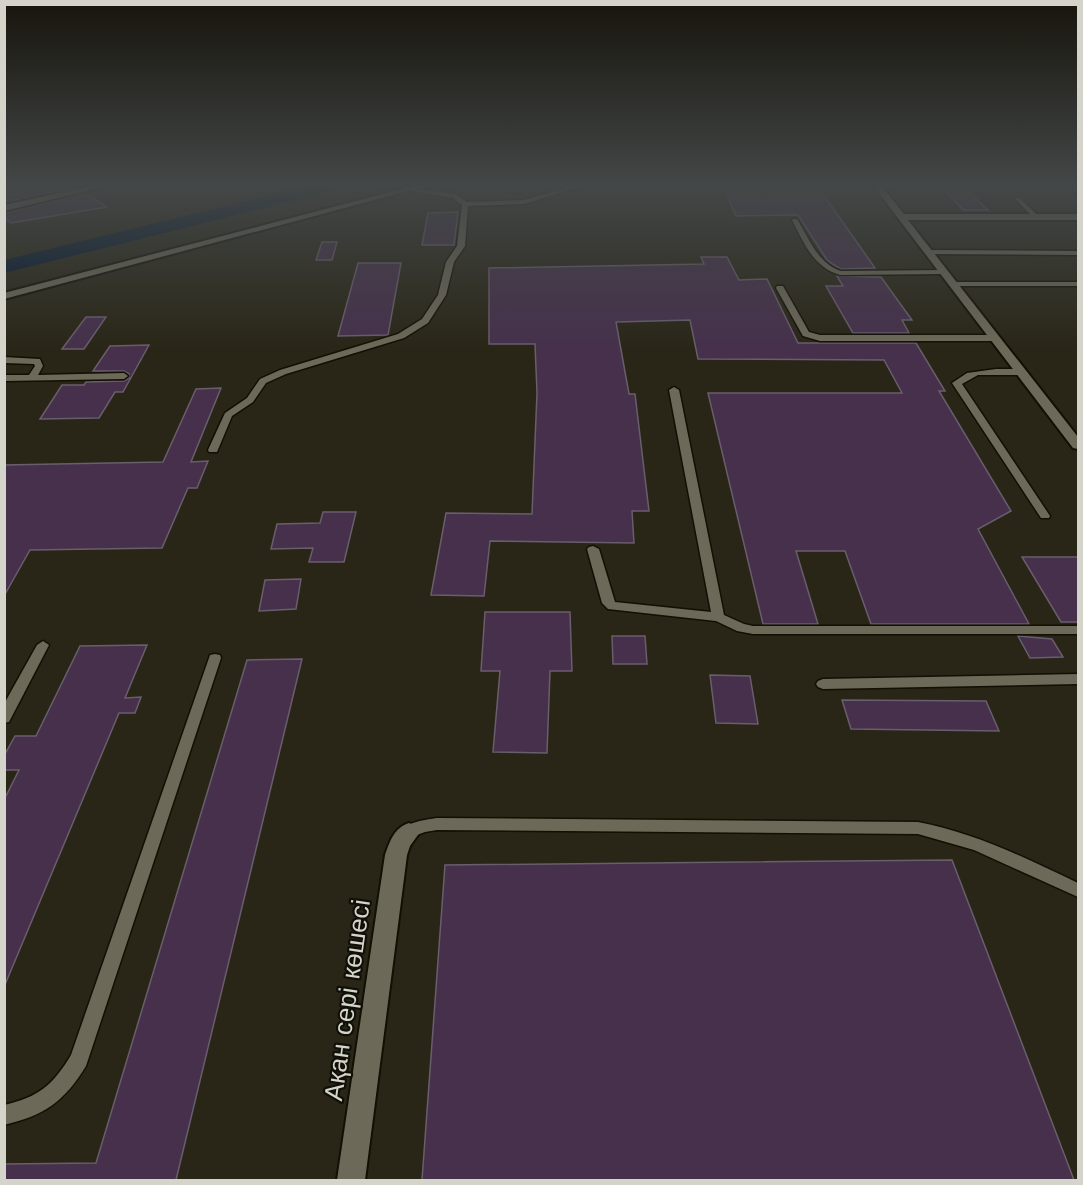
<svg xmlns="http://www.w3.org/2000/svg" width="1083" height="1185" font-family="'Work Sans',sans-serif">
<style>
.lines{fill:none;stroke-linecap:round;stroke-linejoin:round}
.river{fill:#01172f;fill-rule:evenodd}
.building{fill:#46304c;stroke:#695e6c;stroke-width:1.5}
.service-casing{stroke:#120f03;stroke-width:3}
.minor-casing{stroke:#120f03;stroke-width:4}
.tertiary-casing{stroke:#120f03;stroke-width:4}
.service{fill:#6d6958;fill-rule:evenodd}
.minor{fill:#6d6958;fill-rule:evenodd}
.tertiary{fill:#6d6958;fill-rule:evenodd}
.labels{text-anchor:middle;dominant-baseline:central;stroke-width:4.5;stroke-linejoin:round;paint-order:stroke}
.near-street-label{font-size:26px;fill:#d5d4ca;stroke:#100f08}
</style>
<rect width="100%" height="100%" fill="#292617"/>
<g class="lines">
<!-- river -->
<path class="river" d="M317,184H347L344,188L4,273V260Z"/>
</g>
<!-- building -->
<g class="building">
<path d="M63,184H73L77,187L4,203V196Z"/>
<path d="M722,184H816L875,268L841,269L834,265L827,260L798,215L736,216Z"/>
<path d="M940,184H960L988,210H963Z"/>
<path d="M86,193L107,207L11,223L4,217V213Z"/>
<path d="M458,212L454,245H422L428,213Z"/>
<path d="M322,242H337L332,260H316Z"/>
<path d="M701,257H727L739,280L767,279L798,343H916L945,391H939L1011,511L978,529L1029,624H871L845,551H796L818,624H763L708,393H902L884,360L698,359L690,320L616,322L629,394H635L649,511H632L634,543L490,541L484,596L431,595L446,513L532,514L537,393L535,344H489V268L704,264Z"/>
<path d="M358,263H401L388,335L338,336Z"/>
<path d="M837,276L881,277L912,320H902L909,333H853L826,286H843Z"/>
<path d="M86,317H106L84,349H62Z"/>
<path d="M149,345L123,392H115L99,418L40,419L62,385H84L86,382L124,381L129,378V374L124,371H93L110,346Z"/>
<path d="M221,388L191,462L208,461L197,488H188L162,548L30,550L4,596V465L163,462L196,389Z"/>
<path d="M323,512H356L344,562H309L313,548L271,549L277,524L320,523Z"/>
<path d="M1022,557H1078V622H1061Z"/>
<path d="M301,579L296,609L259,611L265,580Z"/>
<path d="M485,612H570L572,671H550L547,753L493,752L500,671H481Z"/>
<path d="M612,636H645L647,664H613Z"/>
<path d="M1018,636L1052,639L1063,657L1030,658Z"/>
<path d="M147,645L125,698L141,697L135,713H119L4,987V800L19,770H4V756L15,736H36L80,646Z"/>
<path d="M302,659L176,1180H4V1164L96,1163L247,660Z"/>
<path d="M710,675L750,676L758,724L716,723Z"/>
<path d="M842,700L986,701L999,731L851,729Z"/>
<path d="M952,860L1074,1180H422L445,865Z"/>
</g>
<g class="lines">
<defs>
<g id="service">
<path d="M580,184H589L524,204L468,206L465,246L454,262L446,295L428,323L404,338L286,374L266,383L253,402L232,416L217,452H209L208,450L225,413L247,398L260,379L280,370L398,334L422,319L438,295L446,262L457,246L462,205L453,198L411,191L408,189L409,188L455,194L467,202L524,200Z"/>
<path d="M1016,198H1020L1038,216V218H1034L1016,200Z"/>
<path d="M793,219H797C809,238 817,263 841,271L944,270L948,272L944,274L840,275C813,267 804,243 792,220Z"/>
<path d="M926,250L1078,251V255L929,254L925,252Z"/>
<rect x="951" y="282" width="127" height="4"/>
<path d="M777,286H783L809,332L820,335H996L1000,338L996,341H820L803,336L776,288Z"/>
<path d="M4,357L40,359L43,366L38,375L124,373L128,376L124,379L4,381V375H29L35,366L34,364L4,363Z"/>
<path d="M996,369H1022L1026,372L1022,375H978L962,384L1050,516L1049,518H1041L952,383L967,373Z"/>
<path d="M674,387L679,390L724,615L744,624L753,626H1078V634H753L737,631L716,621L608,609L602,603L587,549L589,547L593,546L599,549L615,602L711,612L669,390Z"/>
<path d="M43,641L49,645L9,722L4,723V704L37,645Z"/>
<path d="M215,654L220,655L221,658L86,1066C64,1102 45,1115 4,1125V1105C39,1097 53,1085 71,1055L209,658L210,655Z"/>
<path d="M1078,674V684L823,689L818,687L816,684L818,681L823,679Z"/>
<path d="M437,818L918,822C975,833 1026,858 1078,883V897L974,850L918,834L437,830L425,832L409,838L404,836L401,832C408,821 425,820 437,818Z"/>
</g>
<g id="minor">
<path d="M101,184H115L4,211V205Z"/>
<path d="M409,823L416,826L420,832L410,846L407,855L365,1180H337L385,855C390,841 394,828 409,823Z"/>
</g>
<g id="tertiary">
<path d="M421,184H434L4,299V293Z"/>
<path d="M872,184H880L904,214H1078V220H908L1078,437V449L1073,448Z"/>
</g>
</defs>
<!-- service casing -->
<use href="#service" class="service-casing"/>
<!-- minor casing -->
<use href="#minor" class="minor-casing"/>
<!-- tertiary casing -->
<use href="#tertiary" class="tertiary-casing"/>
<!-- service -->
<use href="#service" class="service"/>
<!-- minor -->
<use href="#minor" class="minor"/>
<!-- tertiary -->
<use href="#tertiary" class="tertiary"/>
</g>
<!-- sky -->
<linearGradient id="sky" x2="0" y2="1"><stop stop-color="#17150d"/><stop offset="0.53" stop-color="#434747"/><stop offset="1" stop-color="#434747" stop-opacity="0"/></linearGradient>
<rect width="1083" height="350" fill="url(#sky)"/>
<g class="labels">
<!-- near-street labels -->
<g class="near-street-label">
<text transform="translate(347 1000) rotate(-82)">Ақан сері көшесі</text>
</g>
</g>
<!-- border -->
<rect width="1083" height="1185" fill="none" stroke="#d5d4ca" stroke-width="12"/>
</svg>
